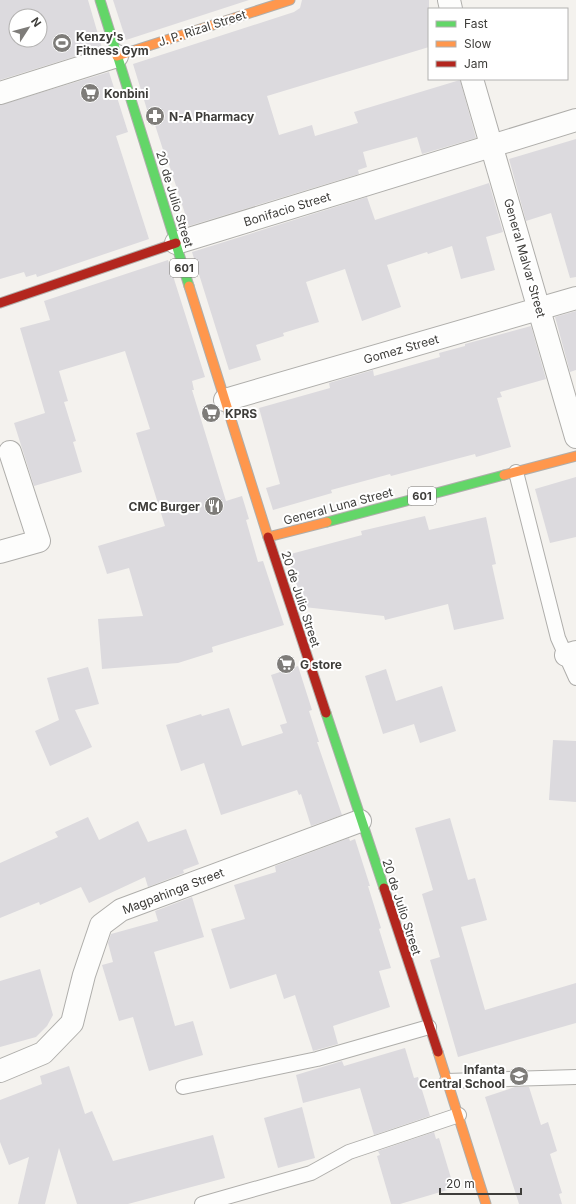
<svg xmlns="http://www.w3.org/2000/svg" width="576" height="1204" font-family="Inter,sans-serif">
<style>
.building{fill:#dcdade;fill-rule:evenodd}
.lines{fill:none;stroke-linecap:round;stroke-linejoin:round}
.lane-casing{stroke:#afaeab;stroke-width:16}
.street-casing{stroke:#afaeab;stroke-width:24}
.fast-casing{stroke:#afaeab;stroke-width:11}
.slow-casing{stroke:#afaeab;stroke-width:11}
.jam-casing{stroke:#afaeab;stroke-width:11}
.lane{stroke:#fdfdfc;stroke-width:14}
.street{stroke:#fdfdfc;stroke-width:22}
.fast{stroke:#63d668;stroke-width:9}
.slow{stroke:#ff974d;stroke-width:9}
.jam{stroke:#b3261e;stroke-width:9}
.labels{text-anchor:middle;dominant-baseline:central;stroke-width:4;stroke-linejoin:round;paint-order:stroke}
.shield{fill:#fff;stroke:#787775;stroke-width:1}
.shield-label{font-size:11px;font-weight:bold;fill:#3e3d3a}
.street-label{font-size:12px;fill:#3e3d3a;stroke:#fff}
.poi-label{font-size:12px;font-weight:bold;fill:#3e3d3a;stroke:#fff;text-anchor:start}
</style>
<rect width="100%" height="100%" fill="#f4f2ee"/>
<!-- building -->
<g class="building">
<path d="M0,0H88L102,48L0,80ZM16,16H40V40H16Z"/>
<path d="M113,0H249L126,40Z"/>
<path d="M302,0H429V47L267,96L279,135L312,125L315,136L358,123L354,112L460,80L476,138L422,154L417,137L363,152L367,167L358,170L359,174L189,226L167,158L166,159L155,125L152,126L133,64L294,12L300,8Z"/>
<path d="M109,72L128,132L116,136L149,239L37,277L36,274L26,277L24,272L0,279V105Z"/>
<path d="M576,139V277L570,278L551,213L526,221L509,159Z"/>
<path d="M489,183L503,232L486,237L495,270L461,279L452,246L428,254L427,252L387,265L401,307L362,321L345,269L306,282L319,322L283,333L284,336L256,345L261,360L229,370L192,252L367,197L375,220Z"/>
<path d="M168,260L205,377L192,381L194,390H192L226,501L242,496L249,519L246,520L258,562L263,561L284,625L212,647L213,652L178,663L102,669L98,619L143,616L129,568L107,574L98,546L165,526L136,433L150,429L125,351L59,371L68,401L64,402L76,441L73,442L82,472L34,486L14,423L45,413L20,328L50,320L44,301Z"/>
<path d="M576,311V370L570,372L555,317Z"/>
<path d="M531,326L546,379L500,392L502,397L497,398L511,447L476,457L475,454L391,476L390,474L331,490L332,493L273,510L266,488L280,484L259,408L330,388L329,383L373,370L374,376L440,357L439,353L465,346V344Z"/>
<path d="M576,477V537L550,543L535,489Z"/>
<path d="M425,516L429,530L486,517L496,564L492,565L504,619L454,630L448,604L385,620L384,616L304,607L287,555L362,535L361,531Z"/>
<path d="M298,666L312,710L309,711L319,742H317L342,815L311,826L301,794L299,795L297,790L221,815L204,763L181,771L166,725L201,714L202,716L229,708L242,746L283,733L280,725L287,723L271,675Z"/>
<path d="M88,667L99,704L75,710L92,747L50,766L35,731L59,720L47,678Z"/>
<path d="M386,669L396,701L442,686L456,731L420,743L414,724L383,734L365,676Z"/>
<path d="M553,740L576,741V802L549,800Z"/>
<path d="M88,817L99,840L138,821L148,842L186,829L199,864L183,870L184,873L148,887L145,877L89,903L81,887L40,905L39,902L0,918V863L58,837L55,832Z"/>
<path d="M450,818L468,880L475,878L487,920L461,927L485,1010L576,983V1023L458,1057L430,960L440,957L422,894L433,890L415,828Z"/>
<path d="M349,838L350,841L355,839L370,886H368L381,928L379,929L391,968L379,971L390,1007L333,1026L338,1044L313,1051L295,995L284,999L276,974L230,989L211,929L245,919L234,885L276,872L275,866Z"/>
<path d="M192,897L204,937L154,952L175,1026L193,1021L203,1055L149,1071L133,1017L119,1021L102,965L113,962L108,943L111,934L158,921L155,911Z"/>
<path d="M40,969L53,1015L47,1026L36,1037L0,1047V981Z"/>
<path d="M405,1048L414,1078L418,1077L430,1116L374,1135L360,1088L303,1103L296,1075L342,1061L344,1066Z"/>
<path d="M69,1066L85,1114L92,1111L113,1161L213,1135L225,1178L128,1204H77L59,1148L45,1204H18L29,1157L9,1165L0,1142V1100L42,1084L40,1076Z"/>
<path d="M515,1087H529L541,1125L548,1122L557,1151L550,1154L562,1193L559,1194L562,1204H519L485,1097Z"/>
<path d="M302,1107L315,1158L278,1168L264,1118Z"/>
<path d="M434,1132L436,1139L439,1138L454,1188L400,1204H391L377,1156L380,1155L378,1151Z"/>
</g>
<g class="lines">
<defs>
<g id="lane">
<path d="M516,472L558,638L576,678"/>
<path d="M447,1081L576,1077"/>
<path d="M183,1087L317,1059L429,1027"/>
<path d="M202,1204L311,1173L349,1152L459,1115"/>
</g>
<g id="street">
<path d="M449,0L451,9"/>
<path d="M472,79L576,437"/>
<path d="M0,93L117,56"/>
<path d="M176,243L576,120"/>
<path d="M225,400L576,298"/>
<path d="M0,552L39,541L10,452"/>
<path d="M566,655L576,652"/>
<path d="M0,1071L43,1053L72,1023L84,975L101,925L121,910L360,821"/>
</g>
<g id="fast">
<path d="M100,0L189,286"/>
<path d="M327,522L504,475"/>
<path d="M326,713L384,888"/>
</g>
<g id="slow">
<path d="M117,56L290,0"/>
<path d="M189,286L268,537L327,522"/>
<path d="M504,475L576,456"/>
<path d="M438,1052L486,1204"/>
</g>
<g id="jam">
<path d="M0,303L176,243"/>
<path d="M268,537L326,713"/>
<path d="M384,888L438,1052"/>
</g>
</defs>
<!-- lane casing -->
<use href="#lane" class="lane-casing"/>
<!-- street casing -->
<use href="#street" class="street-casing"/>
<!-- fast casing -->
<use href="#fast" class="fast-casing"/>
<!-- slow casing -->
<use href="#slow" class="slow-casing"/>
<!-- jam casing -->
<use href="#jam" class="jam-casing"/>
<!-- lane -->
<use href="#lane" class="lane"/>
<!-- street -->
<use href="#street" class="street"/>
<!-- fast -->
<use href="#fast" class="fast"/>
<!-- slow -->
<use href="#slow" class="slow"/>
<!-- jam -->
<use href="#jam" class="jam"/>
</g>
<!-- icons -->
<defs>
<symbol id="stadium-disc" viewBox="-11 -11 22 22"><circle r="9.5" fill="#7e7c79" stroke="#fff"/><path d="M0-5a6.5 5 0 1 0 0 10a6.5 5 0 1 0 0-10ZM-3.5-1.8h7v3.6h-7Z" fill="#fff"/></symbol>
<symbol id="supermarket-disc" viewBox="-11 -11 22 22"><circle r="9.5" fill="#7e7c79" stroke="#fff"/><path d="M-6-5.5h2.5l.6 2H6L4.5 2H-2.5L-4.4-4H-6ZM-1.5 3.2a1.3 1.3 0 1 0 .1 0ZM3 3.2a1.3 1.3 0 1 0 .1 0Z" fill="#fff"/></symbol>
<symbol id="pharmacy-disc" viewBox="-11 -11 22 22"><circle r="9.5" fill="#7e7c79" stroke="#fff"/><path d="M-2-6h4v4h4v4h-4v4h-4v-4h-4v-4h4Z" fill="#fff"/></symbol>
<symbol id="restaurant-disc" viewBox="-11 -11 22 22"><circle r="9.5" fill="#7e7c79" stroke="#fff"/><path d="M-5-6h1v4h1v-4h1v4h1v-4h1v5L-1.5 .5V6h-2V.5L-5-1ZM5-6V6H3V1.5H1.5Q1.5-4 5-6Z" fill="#fff"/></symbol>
<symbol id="school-disc" viewBox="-11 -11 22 22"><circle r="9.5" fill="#7e7c79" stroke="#fff"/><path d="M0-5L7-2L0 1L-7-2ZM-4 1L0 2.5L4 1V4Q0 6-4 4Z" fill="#fff"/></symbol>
</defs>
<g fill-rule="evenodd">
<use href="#stadium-disc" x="51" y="32" width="22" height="22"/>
<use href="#supermarket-disc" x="79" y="82" width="22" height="22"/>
<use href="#pharmacy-disc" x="144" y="105" width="22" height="22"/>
<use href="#supermarket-disc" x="200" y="402" width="22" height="22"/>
<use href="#restaurant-disc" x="203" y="495" width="22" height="22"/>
<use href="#supermarket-disc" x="275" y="653" width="22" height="22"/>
<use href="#school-disc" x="508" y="1065" width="22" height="22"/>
</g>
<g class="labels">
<!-- shield labels -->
<g class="shield">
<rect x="170" y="259" width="28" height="18" rx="3"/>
<rect x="408" y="487" width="28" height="18" rx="3"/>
</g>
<g class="shield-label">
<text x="184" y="268">601</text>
<text x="422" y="496">601</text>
</g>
<!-- street labels -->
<g class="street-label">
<text transform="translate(202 28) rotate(-18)">J. P. Rizal Street</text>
<text transform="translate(175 199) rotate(73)">20 de Julio Street</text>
<text transform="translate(287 209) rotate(-17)">Bonifacio Street</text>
<text transform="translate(525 258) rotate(74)">General Malvar Street</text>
<text transform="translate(401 349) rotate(-16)">Gomez Street</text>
<text transform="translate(338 506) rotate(-15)">General Luna Street</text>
<text transform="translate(301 599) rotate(72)">20 de Julio Street</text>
<text transform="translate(173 891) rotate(-21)">Magpahinga Street</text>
<text transform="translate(402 907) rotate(72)">20 de Julio Street</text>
</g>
<!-- poi labels -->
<g class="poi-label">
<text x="76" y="36">Kenzy's<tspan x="76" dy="14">Fitness Gym</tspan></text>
<text x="104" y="93">Konbini</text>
<text x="169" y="116">N-A Pharmacy</text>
<text x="225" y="413">KPRS</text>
<text x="200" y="506" text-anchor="end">CMC Burger</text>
<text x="300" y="664">G store</text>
<text x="505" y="1069" text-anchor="end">Infanta<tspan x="505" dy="14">Central School</tspan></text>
</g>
</g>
<!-- legend -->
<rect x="428" y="8" width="140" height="72" fill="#ffffff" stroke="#b2b1b0"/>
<rect x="436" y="21" width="20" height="6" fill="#63d668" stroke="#b2b1b0"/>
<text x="464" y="28" font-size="12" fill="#3e3d3a">Fast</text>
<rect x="436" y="41" width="20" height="6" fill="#ff974d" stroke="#b2b1b0"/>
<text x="464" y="48" font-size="12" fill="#3e3d3a">Slow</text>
<rect x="436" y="61" width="20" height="6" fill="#b3261e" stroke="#b2b1b0"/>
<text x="464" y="68" font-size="12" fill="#3e3d3a">Jam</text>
<!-- north arrow -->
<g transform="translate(28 28) rotate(54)"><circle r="19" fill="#ffffff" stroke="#b2b1b0"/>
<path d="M0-3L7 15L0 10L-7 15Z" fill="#7e7c79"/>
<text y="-6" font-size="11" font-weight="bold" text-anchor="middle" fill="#3e3d3a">N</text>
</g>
<!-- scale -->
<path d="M440 1188v6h81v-6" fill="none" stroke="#3e3d3a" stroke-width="2"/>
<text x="446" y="1188" font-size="12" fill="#3e3d3a" stroke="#ffffff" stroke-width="3" paint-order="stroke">20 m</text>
</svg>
